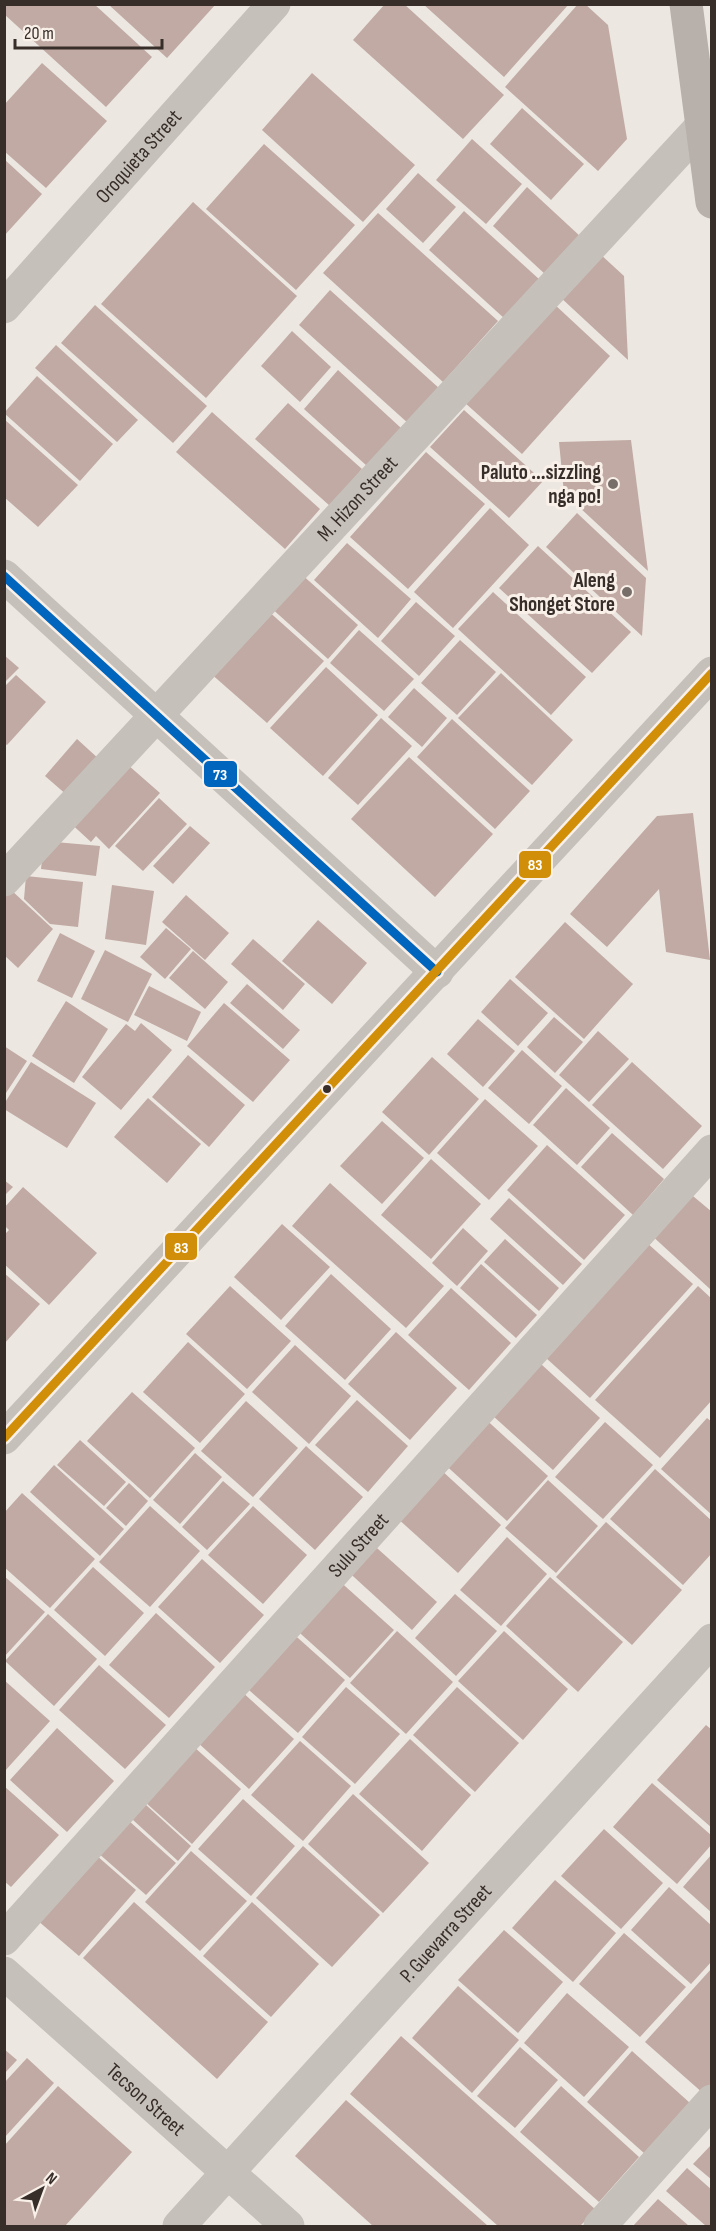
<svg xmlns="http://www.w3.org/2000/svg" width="716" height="2231" font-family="'Sofia Sans Condensed',sans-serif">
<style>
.building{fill:#c0aaa3}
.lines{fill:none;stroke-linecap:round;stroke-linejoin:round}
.minor{stroke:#c6c0bb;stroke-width:33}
.secondary{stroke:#b7b0ab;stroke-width:33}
.bus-1-casing{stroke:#f9f1e9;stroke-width:14}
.bus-2-casing{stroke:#f9f1e9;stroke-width:14}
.bus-1{stroke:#0065bd;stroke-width:9}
.bus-2{stroke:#d18e08;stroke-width:9}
.poi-dot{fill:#776e6a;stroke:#f9f1e9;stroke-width:2}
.bus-dot{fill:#372d29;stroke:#f9f1e9;stroke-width:2}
.labels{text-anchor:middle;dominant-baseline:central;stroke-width:6;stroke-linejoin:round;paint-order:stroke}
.street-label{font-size:21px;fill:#372d29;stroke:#f9f1e9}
.poi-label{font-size:21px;font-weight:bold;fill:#372d29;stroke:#f9f1e9;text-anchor:end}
.line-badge{stroke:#f9f1e9;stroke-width:2}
.badge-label{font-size:16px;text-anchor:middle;font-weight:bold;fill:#fff}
</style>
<rect width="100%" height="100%" fill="#ede7e2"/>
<!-- building -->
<g class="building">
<path d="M4,4H94L152,57L106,107L4,14Z"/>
<path d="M108,4H216L167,58Z"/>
<path d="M385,4H404L504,95L463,139L353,40Z"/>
<path d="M423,4H569L504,77Z"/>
<path d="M578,4H585L608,25L627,139L598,171L505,87Z"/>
<path d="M42,63L107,121L46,188L4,151V105Z"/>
<path d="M312,73L415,165L363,222L262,130Z"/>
<path d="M522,108L584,164L551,200L490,144Z"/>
<path d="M472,139L522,184L486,224L436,180Z"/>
<path d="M264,144L355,225L296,290L206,209Z"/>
<path d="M4,159L42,194L4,236Z"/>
<path d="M418,173L456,207L423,243L386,209Z"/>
<path d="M527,187L581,237L546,275L493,226Z"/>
<path d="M193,202L297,296L206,398L101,304Z"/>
<path d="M464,211L540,280L505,319L429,250Z"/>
<path d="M378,213L498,321L443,382L323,273Z"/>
<path d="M599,253L624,276L628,360L559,296Z"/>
<path d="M330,290L440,389L409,424L299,325Z"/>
<path d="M553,303L610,356L522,454L464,402Z"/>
<path d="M95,305L207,406L173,443L61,343Z"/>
<path d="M292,331L331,367L300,402L261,366Z"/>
<path d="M56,345L138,420L117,442L35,368Z"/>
<path d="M338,370L401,428L367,466L304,409Z"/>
<path d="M37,376L113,444L80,481L4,413Z"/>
<path d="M288,403L362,469L330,506L255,439Z"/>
<path d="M464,410L543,481L509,518L430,447Z"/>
<path d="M212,412L320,509L285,549L176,452Z"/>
<path d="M4,419L78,485L38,527L4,497Z"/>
<path d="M631,440L648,571L564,493L559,442Z"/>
<path d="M426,452L485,504L408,589L350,537Z"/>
<path d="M490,508L529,545L453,628L414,592Z"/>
<path d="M577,513L646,578L642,636L546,547Z"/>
<path d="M347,543L411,599L378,638L314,580Z"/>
<path d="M538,546L631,632L592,673L499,588Z"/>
<path d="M299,572L358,625L328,659L269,606Z"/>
<path d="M493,592L586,677L551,715L458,629Z"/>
<path d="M416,602L455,636L419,676L381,641Z"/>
<path d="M266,609L324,661L267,723L209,672Z"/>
<path d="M359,630L414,679L384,711L330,663Z"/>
<path d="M460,640L496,672L457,715L421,683Z"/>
<path d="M4,655L19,668L4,683Z"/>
<path d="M326,667L378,715L323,776L270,728Z"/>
<path d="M501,673L573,740L532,785L458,718Z"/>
<path d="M16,675L46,702L7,745L4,743V687Z"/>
<path d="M414,688L447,718L422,747L388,717Z"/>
<path d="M381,718L412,746L358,805L328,778Z"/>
<path d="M452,719L530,791L495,829L417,757Z"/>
<path d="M77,739L100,760L68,796L45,776Z"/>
<path d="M409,757L493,834L435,897L351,819Z"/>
<path d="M120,758L160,793L109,849L96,836L91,842L66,819Z"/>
<path d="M159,798L187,824L143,871L115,846Z"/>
<path d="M693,813L710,960L666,952L659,889L607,947L570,914L657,816Z"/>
<path d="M190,826L210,843L173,884L153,866Z"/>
<path d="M44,841L100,846L96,876L41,869Z"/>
<path d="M26,876L83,882L78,927L50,924L24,899Z"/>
<path d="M112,885L154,891L146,945L105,939Z"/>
<path d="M10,889L53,929L18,968L4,955V895Z"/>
<path d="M186,895L229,933L205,960L162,922Z"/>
<path d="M318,920L367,963L332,1004L282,961Z"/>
<path d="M565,922L633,984L584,1039L515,977Z"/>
<path d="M166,928L191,949L165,979L140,957Z"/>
<path d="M60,933L95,951L72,998L37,981Z"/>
<path d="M253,939L305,984L283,1010L231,964Z"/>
<path d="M105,950L152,974L128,1022L81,999Z"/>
<path d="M193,951L228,982L205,1009L169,978Z"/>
<path d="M510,979L548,1013L518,1046L481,1012Z"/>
<path d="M247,984L300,1030L283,1049L230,1003Z"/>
<path d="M149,986L201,1012L187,1041L134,1015Z"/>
<path d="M66,1001L108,1029L74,1083L32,1056Z"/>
<path d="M224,1003L290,1060L253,1102L187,1046Z"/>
<path d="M554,1017L583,1042L555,1073L527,1047Z"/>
<path d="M478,1019L515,1051L483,1087L447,1054Z"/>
<path d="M141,1023L172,1050L121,1110L82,1077L126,1024L135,1031Z"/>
<path d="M598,1031L629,1059L589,1102L559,1075Z"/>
<path d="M4,1046L27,1061L4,1096Z"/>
<path d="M522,1050L562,1086L529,1124L488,1088Z"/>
<path d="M188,1055L245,1105L209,1147L152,1097Z"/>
<path d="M432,1057L479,1099L429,1155L382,1112Z"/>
<path d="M31,1062L96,1103L67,1148L4,1109V1104Z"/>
<path d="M632,1062L702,1126L663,1169L592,1105Z"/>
<path d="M566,1088L610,1128L577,1165L533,1125Z"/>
<path d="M148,1098L201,1144L167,1183L114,1137Z"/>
<path d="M485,1099L538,1146L489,1200L437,1153Z"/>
<path d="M382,1121L424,1158L382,1204L340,1166Z"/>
<path d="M612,1133L664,1179L633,1215L581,1167Z"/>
<path d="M547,1145L625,1215L584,1260L507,1190Z"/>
<path d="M431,1159L481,1204L431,1259L381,1215Z"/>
<path d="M4,1180L13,1187L4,1196Z"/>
<path d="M330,1183L444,1286L406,1328L292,1226Z"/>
<path d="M23,1187L97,1253L49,1305L4,1264V1235L9,1230L4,1225V1208Z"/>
<path d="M687,1191L712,1212L710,1289L649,1233Z"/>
<path d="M509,1198L582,1264L563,1285L490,1219Z"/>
<path d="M282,1224L330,1267L281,1320L234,1277Z"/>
<path d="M463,1228L488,1251L457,1286L432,1263Z"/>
<path d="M637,1234L693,1284L590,1398L534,1347Z"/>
<path d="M505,1239L559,1288L539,1311L484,1262Z"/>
<path d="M481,1264L537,1315L516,1338L460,1288Z"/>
<path d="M4,1273L40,1304L4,1344Z"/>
<path d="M331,1274L391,1329L345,1380L285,1326Z"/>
<path d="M230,1286L291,1341L247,1389L186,1334Z"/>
<path d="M698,1286L712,1299V1400L660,1458L595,1400Z"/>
<path d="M451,1288L511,1343L469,1390L408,1335Z"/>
<path d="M396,1332L457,1388L410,1440L348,1384Z"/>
<path d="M188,1342L245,1394L200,1443L143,1392Z"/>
<path d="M295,1345L351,1396L309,1444L252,1392Z"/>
<path d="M541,1364L600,1418L553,1470L493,1416Z"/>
<path d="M132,1392L195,1448L150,1498L87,1441Z"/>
<path d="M357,1400L408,1446L368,1492L315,1445Z"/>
<path d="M246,1401L298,1448L253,1497L201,1451Z"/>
<path d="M481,1415L548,1476L507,1521L441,1461Z"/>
<path d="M707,1418L712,1422V1515L661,1469Z"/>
<path d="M605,1422L653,1465L603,1519L555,1477Z"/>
<path d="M80,1440L126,1482L104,1506L57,1465Z"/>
<path d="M306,1446L363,1497L315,1550L259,1499Z"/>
<path d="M195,1453L222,1477L180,1524L153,1500Z"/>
<path d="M54,1465L124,1529L100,1556L30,1492Z"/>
<path d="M440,1469L501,1525L458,1573L396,1517Z"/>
<path d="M655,1469L712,1521V1553L683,1585L610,1519Z"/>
<path d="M548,1480L598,1526L556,1573L505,1528Z"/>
<path d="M223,1481L250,1504L207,1550L182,1527Z"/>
<path d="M129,1483L148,1501L126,1526L106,1508Z"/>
<path d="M22,1493L95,1559L50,1608L4,1567V1513Z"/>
<path d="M150,1506L200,1551L150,1607L99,1562Z"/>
<path d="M253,1506L307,1555L263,1604L208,1555Z"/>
<path d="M606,1522L682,1590L632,1645L556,1577Z"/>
<path d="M507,1537L547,1574L501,1626L460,1590Z"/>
<path d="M368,1540L437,1602L412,1630L343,1567Z"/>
<path d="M202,1559L264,1615L220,1663L158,1607Z"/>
<path d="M93,1567L144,1613L105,1656L54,1610Z"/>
<path d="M4,1576L45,1612L4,1657Z"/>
<path d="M550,1577L623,1642L578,1692L506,1626Z"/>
<path d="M336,1578L394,1630L350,1678L292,1626Z"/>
<path d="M455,1594L497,1631L456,1676L415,1638Z"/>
<path d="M156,1613L215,1667L169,1718L109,1665Z"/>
<path d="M48,1614L97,1659L54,1706L5,1661Z"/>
<path d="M289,1630L345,1680L298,1733L241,1683Z"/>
<path d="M397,1631L453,1682L406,1734L350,1683Z"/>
<path d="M504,1631L568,1689L523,1740L458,1681Z"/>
<path d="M99,1665L166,1725L125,1769L59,1710Z"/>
<path d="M4,1680L50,1721L4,1772Z"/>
<path d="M231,1682L294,1739L249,1789L186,1732Z"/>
<path d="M346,1687L400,1734L355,1784L302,1737Z"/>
<path d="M457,1687L519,1743L475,1792L413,1735Z"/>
<path d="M706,1725L712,1730V1828L657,1780Z"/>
<path d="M57,1728L114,1781L67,1832L10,1780Z"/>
<path d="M184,1738L241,1789L192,1844L135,1793Z"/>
<path d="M410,1739L471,1795L422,1851L359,1794Z"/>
<path d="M300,1741L351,1786L303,1841L251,1795Z"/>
<path d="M652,1783L712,1836V1844L677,1884L613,1827Z"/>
<path d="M4,1786L59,1835L11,1887L4,1881Z"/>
<path d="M134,1794L191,1846L178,1861L121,1809Z"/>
<path d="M353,1794L429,1863L383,1913L308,1844Z"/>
<path d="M243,1799L295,1846L251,1896L198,1849Z"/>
<path d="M119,1812L176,1863L146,1895L89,1845Z"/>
<path d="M604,1829L663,1883L621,1929L561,1876Z"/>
<path d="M303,1846L380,1915L332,1967L256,1898Z"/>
<path d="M88,1848L136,1890L79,1956L30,1914Z"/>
<path d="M191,1851L247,1901L200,1951L145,1902Z"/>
<path d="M712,1854V1913L683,1887Z"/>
<path d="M555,1880L616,1933L573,1982L512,1928Z"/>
<path d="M669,1887L712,1926V1961L691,1984L631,1930Z"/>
<path d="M134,1902L268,2022L217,2079L83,1958Z"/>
<path d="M252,1902L319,1964L271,2017L203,1956Z"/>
<path d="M504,1930L563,1982L518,2033L458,1980Z"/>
<path d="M624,1933L686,1987L640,2037L579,1984Z"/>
<path d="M712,1968V2086L704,2094L645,2042Z"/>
<path d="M458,1986L519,2040L472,2093L412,2038Z"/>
<path d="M567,1993L629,2047L584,2097L524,2043Z"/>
<path d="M401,2036L596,2210L580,2226H498L350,2094Z"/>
<path d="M520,2047L558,2080L515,2128L477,2096Z"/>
<path d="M4,2049L17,2060L4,2074Z"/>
<path d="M632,2051L690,2103L645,2154L587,2102Z"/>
<path d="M27,2058L54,2083L4,2138V2083Z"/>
<path d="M58,2086L132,2152L65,2226H4V2146Z"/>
<path d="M561,2086L639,2157L599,2202L520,2132Z"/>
<path d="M346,2100L488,2226H373L295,2156Z"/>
<path d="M712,2144V2180L693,2164Z"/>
<path d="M687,2168L712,2190V2226H706L666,2191Z"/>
<path d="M658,2199L689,2226H633Z"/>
</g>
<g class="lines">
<!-- minor -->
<g class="minor">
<path id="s1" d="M4,307L274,4"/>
<path d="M4,576L437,972"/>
<path id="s2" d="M4,880L712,115"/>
<path d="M4,1438L712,673"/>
<path id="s3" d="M4,1939L712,1151"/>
<path id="s4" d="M4,1973L288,2226"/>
<path id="s5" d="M179,2226L712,1640"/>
<path d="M600,2226L712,2101"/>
</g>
<!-- secondary -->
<path class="secondary" d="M686,4L712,202"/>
<defs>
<path id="bus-1" d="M4,576L437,972"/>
<path id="bus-2" d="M4,1438L712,673"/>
</defs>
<!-- bus-1 casing -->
<use href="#bus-1" class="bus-1-casing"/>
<!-- bus-2 casing -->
<use href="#bus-2" class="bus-2-casing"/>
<!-- bus-1 -->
<use href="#bus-1" class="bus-1"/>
<!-- bus-2 -->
<use href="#bus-2" class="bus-2"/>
</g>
<!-- markers -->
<g class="poi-dot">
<circle cx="613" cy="484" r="6"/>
<circle cx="627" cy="592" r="6"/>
</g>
<circle class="bus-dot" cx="327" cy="1089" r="5"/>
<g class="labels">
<!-- street labels -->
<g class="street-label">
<text stroke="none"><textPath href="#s1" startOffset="202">Oroquieta Street</textPath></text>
<text stroke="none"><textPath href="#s2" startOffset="520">M. Hizon Street</textPath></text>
<text stroke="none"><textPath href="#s3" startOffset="530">Sulu Street</textPath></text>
<text stroke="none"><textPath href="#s5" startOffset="396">P. Guevarra Street</textPath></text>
<text stroke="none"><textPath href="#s4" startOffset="190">Tecson Street</textPath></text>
</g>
<!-- poi labels -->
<g class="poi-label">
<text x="601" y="472">Paluto ...sizzling<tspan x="601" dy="24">nga po!</tspan></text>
<text x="615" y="580">Aleng<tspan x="615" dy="24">Shonget Store</tspan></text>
</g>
</g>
<g class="line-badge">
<rect x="203" y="760" width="35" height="28" rx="6" fill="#0065bd"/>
<rect x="518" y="850" width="34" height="29" rx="6" fill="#d18e08"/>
<rect x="164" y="1232" width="34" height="29" rx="6" fill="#d18e08"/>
</g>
<g class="badge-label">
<text x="220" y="780">73</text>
<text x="535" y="870">83</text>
<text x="181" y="1253">83</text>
</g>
<!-- border -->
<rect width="716" height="2231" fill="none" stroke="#372d29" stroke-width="12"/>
<!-- north arrow -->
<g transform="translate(42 2189) rotate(41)" stroke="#f9f1e9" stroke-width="4.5" paint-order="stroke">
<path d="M0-4.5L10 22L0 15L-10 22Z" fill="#372d29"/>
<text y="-9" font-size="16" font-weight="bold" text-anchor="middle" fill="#372d29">N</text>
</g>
<!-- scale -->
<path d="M15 39v9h147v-9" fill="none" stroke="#372d29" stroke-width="3"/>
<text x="24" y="39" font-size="18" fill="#372d29" stroke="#f9f1e9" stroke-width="4.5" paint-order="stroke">20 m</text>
</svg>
